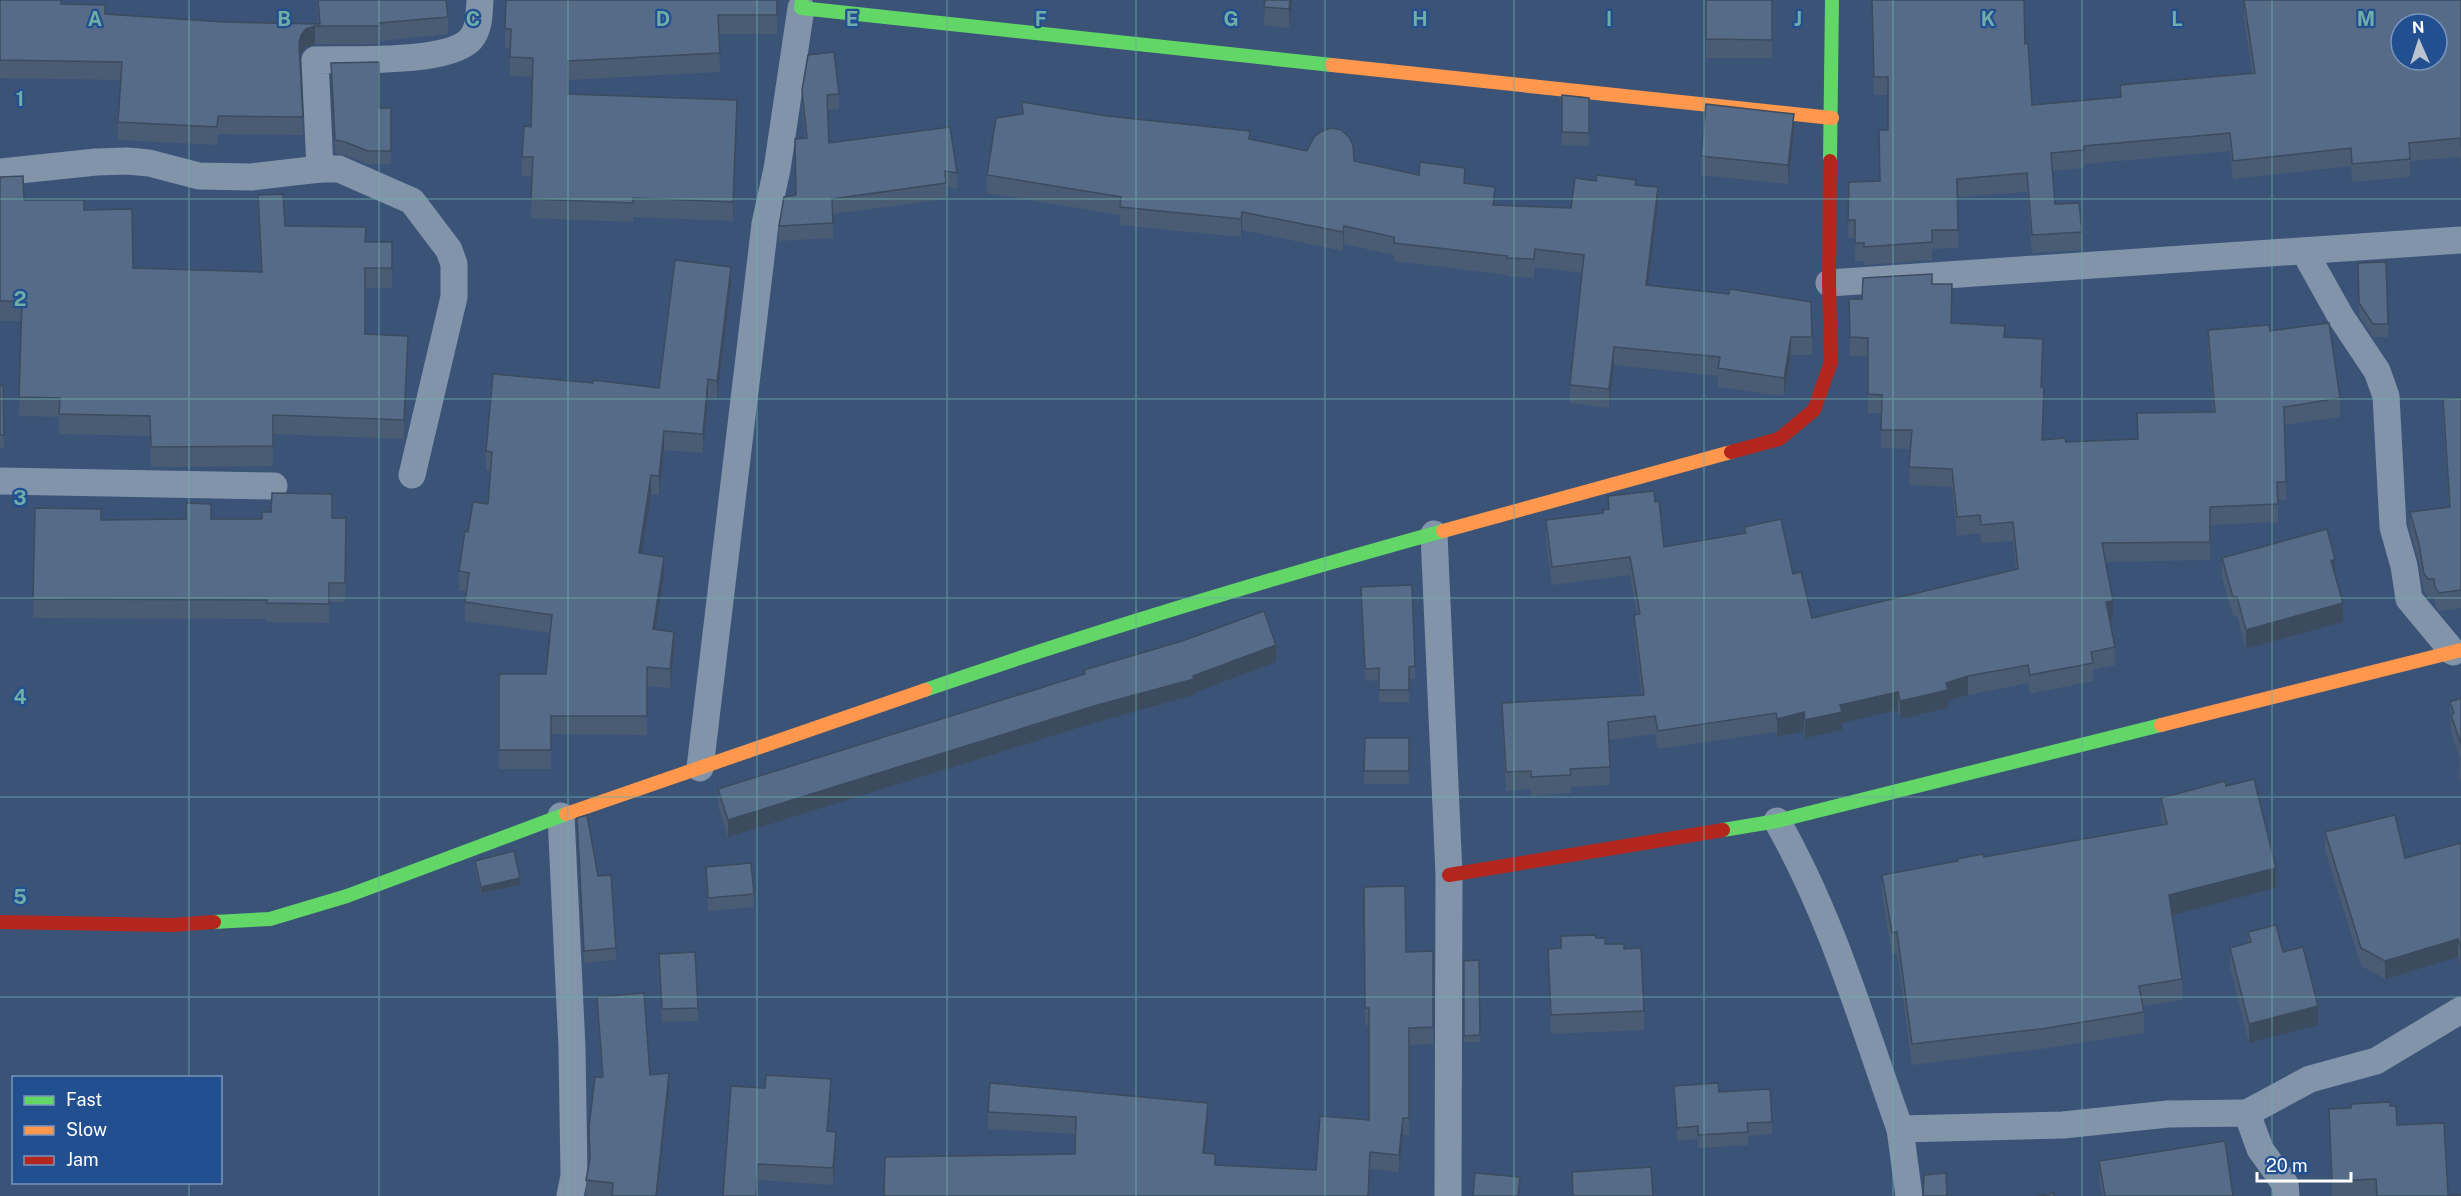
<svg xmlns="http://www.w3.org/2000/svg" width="2461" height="1196" font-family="'Public Sans',sans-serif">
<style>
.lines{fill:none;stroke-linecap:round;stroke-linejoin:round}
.street{stroke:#8294aa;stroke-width:27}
.fast{stroke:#63d668;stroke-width:14}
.slow{stroke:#ff974d;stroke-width:14}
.jam{stroke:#b3261e;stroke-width:14}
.wall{fill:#4a5c74}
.shaded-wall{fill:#3c4b5e}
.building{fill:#566b87;stroke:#3c4b5e;stroke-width:1.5;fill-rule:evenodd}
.grid{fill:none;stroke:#6fada8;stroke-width:1.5;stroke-opacity:0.55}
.grid-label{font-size:20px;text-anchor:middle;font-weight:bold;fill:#6fada8;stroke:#214f90;stroke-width:4.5;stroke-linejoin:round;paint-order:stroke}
</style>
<rect width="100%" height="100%" fill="#3a5377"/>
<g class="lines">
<!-- street -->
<g class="street">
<path d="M320,169L315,60C350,59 446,64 470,40C480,29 479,13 480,0"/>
<path d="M0,172L96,162L127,161L149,163L199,176L251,177L320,169H339L412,201L449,250L454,264V297L412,475"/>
<path d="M2304,251L2341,317L2377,371L2386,396L2393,527L2404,566L2409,599L2453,652"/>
<path d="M1829,283L2461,240"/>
<path d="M0,481L274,486"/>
<path d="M1434,534L1449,875L1448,1196"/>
<path d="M700,768L765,224L777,169L801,8"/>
<path d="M561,816L572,1048L574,1176L570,1196"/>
<path d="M1777,821C1832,917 1863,1025 1900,1129L2063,1125L2168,1114L2247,1113L2260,1149L2285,1184L2286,1196"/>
<path d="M2247,1113L2310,1079L2376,1061L2461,1010"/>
<path d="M1900,1129L1909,1196"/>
</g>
<!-- fast -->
<g class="fast">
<path d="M802,0L801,8L1332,65"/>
<path d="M1830,161L1832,0"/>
<path d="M925,690C1095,631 1269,579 1443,531"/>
<path d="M1723,830L1777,821L2161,725"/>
<path d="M214,922L270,919L347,896L566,814"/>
</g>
<!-- slow -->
<g class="slow">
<path d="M1332,65L1832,118"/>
<path d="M1443,531L1731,452"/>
<path d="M2161,725L2461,650"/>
<path d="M566,814L925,690"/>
</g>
<!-- jam -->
<g class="jam">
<path d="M1731,452L1779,439L1814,410L1831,362L1829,283L1830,161"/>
<path d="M1449,875L1723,830"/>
<path d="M0,922L172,925L214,922"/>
</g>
</g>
<!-- wall -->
<g class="wall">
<path d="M0,0L61,4L105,14L224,22L318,24L317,0L448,17V34L379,41V44H315L306,47L301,53L300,58L303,135L218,134L217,145L118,140V122L121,80L0,78Z"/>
<path d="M777,0V34H719L720,72L568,80V94L737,119L733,221L633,217V222L531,218L532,176H522V157L531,127L533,77L510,76V48H505V29Z"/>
<path d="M1265,0H1292L1289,28L1264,25Z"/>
<rect x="1706" y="0" width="66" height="58"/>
<path d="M1872,0L2025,44L2032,105L2120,97V85L2252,73L2244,18V0H2461V166L2460,157L2410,161V177L2352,182L2351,166L2233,179L2230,151L2084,164V168L2052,171L2055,204L2082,232V250L2032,253L2027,192L1958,197V248L1932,249V260L1864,265V261H1855V238H1848L1849,182L1880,181L1888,130V95H1874Z"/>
<path d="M331,63L379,108H391V164H368L345,155L335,153Z"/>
<path d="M802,90L839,94V109L827,110L829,143L957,173V188L946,187V199L833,214V238L779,241V226L796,196L805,138L802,105Z"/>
<path d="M1562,95L1589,98V146L1562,145Z"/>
<path d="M1022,102L1250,139L1354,161L1465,183L1495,205L1571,208L1636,185L1658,205L1648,285L1812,337V355H1791L1784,396L1718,387V376L1614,365L1609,408L1570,403V385L1582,273L1535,267L1534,278L1507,276V275L1394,261V255L1344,244L1343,251L1242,230L1241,237L1120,225V215L987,193V175L1022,115Z"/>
<path d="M1794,133L1788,184L1701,175V156Z"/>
<path d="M0,177L24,200L84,210L133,268L261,272L258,215V195L285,226L366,242H392V288H365V334L408,356L404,439L273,434V466L151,467L150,436L59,434V417L19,416L22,321H0Z"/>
<path d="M2358,263L2388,324V337H2373L2359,316Z"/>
<path d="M1932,284L1951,323L2005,337L2043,357L2042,388L2044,406L2043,439L2066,442L2137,439L2213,412L2208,348V330L2270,331L2340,398V417L2285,425L2286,500H2278V522L2210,525V560L2105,562L2113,619L2110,620L2115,647V665L2093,670V681L2030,694L2028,683L1968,695L1948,701V708L1900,719L1898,710L1842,723V730L1805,738L1804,731L1777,737L1776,732L1658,749L1655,734L1609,740L1610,785L1571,787V793L1531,796V789L1506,791L1502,721V703L1642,695L1634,633V615H1637L1630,575L1552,585L1546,539V520L1603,513L1608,509V496L1655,502L1664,547L1744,534V527L1793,574L1812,618L2016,569L2013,541L1981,543L1980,533L1957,536L1952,487L1909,485L1910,449L1881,448V413H1868V356H1850L1849,299H1862Z"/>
<path d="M731,286L717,399L708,398L703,453L664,450L659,495L651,494L641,553L664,576L656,630L674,651L670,688L647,686V735L551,734V769H499V674H546L550,633L465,621V602L467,591L459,590V571L468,532L488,504L491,471L486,470V451L593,383L659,388Z"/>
<path d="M0,385H3L4,448H0Z"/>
<path d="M2461,398V608L2439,611L2435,605L2434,597H2428L2424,592L2419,562L2410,530V512L2449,508L2443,417V399Z"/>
<path d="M35,508L101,520L262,519L271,512L332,518H346L345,602H329V623L267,622V619L33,618Z"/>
<path d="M2222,558L2335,576L2343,622L2246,649L2237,616H2233L2222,577Z"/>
<path d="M1361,587L1415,666V679H1409V702H1379V680L1365,681Z"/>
<path d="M1276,662L1194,693V695L1094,723L728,837L718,806V789L1084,674V670Z"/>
<path d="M2461,698V782L2459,777L2460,759L2451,732L2450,720V702Z"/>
<path d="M1365,738H1409V784H1364Z"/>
<path d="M2226,786L2276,888L2172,915L2182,979V1000L2143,1006L2144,1012V1033L2041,1049L1912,1065L1897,953L1892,954L1882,895V875L2162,825L2161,819V798Z"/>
<path d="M577,818L616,948V960L584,963Z"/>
<path d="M2325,832L2405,858L2461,843V966L2458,957L2385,979L2361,966L2325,850Z"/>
<path d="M475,861L520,885L481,893L475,868Z"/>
<path d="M706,867L754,894V907L708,911Z"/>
<path d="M1364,887L1406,952L1433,951V1044L1409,1045V1135H1403L1399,1172L1370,1169L1369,1196H884L1075,1154V1134L988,1129V1112L1208,1120L1205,1154L1215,1165L1316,1170L1369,1120V1025H1365Z"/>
<path d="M2248,932L2283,952L2318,1025L2249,1043L2230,967V948L2248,942Z"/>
<path d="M1596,938L1605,944L1624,949L1644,1011V1030L1551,1034L1548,949L1561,948Z"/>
<path d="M659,954L698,1008V1021L662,1022Z"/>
<path d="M1479,960L1480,1042H1464V961Z"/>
<path d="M597,997L650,1075L669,1090L657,1196H586V1180L602,1077L597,1013Z"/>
<path d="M1674,1086L1719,1092L1772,1122V1134L1748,1136V1145L1698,1148V1139L1677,1141Z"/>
<path d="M831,1096L829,1131L836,1148L833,1185L758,1180L723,1196Z"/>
<path d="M2390,1106L2397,1125L2448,1195L2461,1196H2332L2329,1109Z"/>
<path d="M2099,1161L2233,1196H2102L2099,1179Z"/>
</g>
<!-- shaded-wall -->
<g class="shaded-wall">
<path d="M1290,0H1292L1289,28V9Z"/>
<path d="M315,26V44L306,47L301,53L299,61V43L301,35L306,29Z"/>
<path d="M737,100V119L733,221V202Z"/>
<path d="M1794,114V133L1788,184V165Z"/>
<path d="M1495,187V205H1493Z"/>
<path d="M1658,187V205L1646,303V285Z"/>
<path d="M1242,212V230L1241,237V219Z"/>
<path d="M1344,226V244L1343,251V232Z"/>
<path d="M731,267V286L717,399V381Z"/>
<path d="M408,336V356L404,439V420Z"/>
<path d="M1791,337V355L1784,396V378Z"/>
<path d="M2043,339V357L2041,406V387Z"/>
<path d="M1614,347V365L1609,408V389Z"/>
<path d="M708,379V398L703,453V434Z"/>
<path d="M2044,388V406L2042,458V440Z"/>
<path d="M664,431V450L659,495V476Z"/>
<path d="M651,475V494L639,572V553Z"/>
<path d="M664,557V576L653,648V629Z"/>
<path d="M2335,559V578L2331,561Z"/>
<path d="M2113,601V619L2106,620V602Z"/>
<path d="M2343,603V622L2246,649V630Z"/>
<path d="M674,632V651L670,688V669Z"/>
<path d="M1276,645V662L1194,693V695L1094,723L728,837V820L1193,676Z"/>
<path d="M1968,676V695L1948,701V708L1900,719V701L1946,683Z"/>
<path d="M1898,692V710L1842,723V730L1805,738V720L1840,705Z"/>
<path d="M1804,712V731L1777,737V719Z"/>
<path d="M2276,868V888L2169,916V895Z"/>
<path d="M520,878V885L481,893V887Z"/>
<path d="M2458,939V957L2385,979V961Z"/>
<path d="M2460,948H2461L2460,966Z"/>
<path d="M2318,1006V1025L2249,1043V1024Z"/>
<path d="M669,1073V1090L657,1196H656Z"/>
<path d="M831,1079V1096L827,1148V1131Z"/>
<path d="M1208,1103V1120L1203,1171V1153Z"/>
<path d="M1403,1118V1135L1399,1172V1155Z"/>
<path d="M836,1132V1148L833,1185V1168Z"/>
<path d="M1370,1152L1369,1196H1368Z"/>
<path d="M758,1164V1180L757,1196H756Z"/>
</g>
<!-- building -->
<g class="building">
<path d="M0,0H61V4L105,5V14L224,22L320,24L318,0H446L448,17L379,23V26H315L306,29L301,35L299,43L303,117L218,116L217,127L118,122L122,62L0,60Z"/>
<path d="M506,0H777V15H718L720,53L568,61V94L737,100L733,202L633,198V203L531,199L533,157H522L524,126L531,127L533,58L510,57L511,29H505Z"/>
<path d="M1265,0H1290L1289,9L1264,7Z"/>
<path d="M1706,0H1772V40L1706,39Z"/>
<path d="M1872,0H2024L2025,44L2028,43L2032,105L2121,97L2120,85L2255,73L2244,0H2461V147V138L2409,143L2410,159L2352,164L2351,148L2233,161L2230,133L2084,146V150L2051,153L2055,204L2079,203L2082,232L2032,235L2027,173L1957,179L1958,230H1932V242L1864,247V243H1855V220H1848L1849,182L1880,181L1879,130H1888V77H1874ZM2401,24H2437V60H2401Z"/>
<path d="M834,52L839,94L827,95L829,143L950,127L957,173L945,171L946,183L832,199L833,223L779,226L784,197L796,195L795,139L807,138L802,90L808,55Z"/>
<path d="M379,62V108H391V151H368L345,142L335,140L331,63Z"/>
<path d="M1562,95L1589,98V133L1562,132Z"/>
<path d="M1022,102L1107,116L1250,131L1249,139L1307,151L1314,137L1322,131L1331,128L1341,130L1349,137L1353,145L1354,161L1419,175L1420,162L1465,168L1464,183L1495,187L1493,205L1571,208L1575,178L1596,181L1597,175L1636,180L1635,185L1658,187L1646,285L1729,294L1730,289L1811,302L1812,337H1791L1784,378L1718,368L1720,357L1614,347L1609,389L1570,385L1584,255L1535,249L1534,259L1507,258V256L1394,243V237L1344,226L1343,232L1242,212L1241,219L1120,207L1121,197L987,175L996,118L1023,114Z"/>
<path d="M1706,104L1794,114L1788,165L1701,156Z"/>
<path d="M23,176L24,200H84V210L132,209L133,268L262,272L258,195L283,194L285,226L366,227L365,242H392V268H365V334L408,336L404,420L273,415V446L151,447L150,416L59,414L60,398L19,397L22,301H0V177Z"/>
<path d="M675,260L731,267L717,381L708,379L703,434L664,431L659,476L651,475L639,553L664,557L653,629L674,632L670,669L647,667V716H551V750H499V674H546L552,615L465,602L469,573L459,571L465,531L468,532L473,502L488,504L492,452L486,451L493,374L593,383V380L659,388Z"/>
<path d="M2386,262L2388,324H2373L2359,303L2358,263Z"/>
<path d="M1932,274V284H1952L1951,323L2005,326L2004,337L2043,339L2041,387L2044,388L2042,440L2065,438L2066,442L2138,439L2137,413L2215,412L2208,330L2269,325L2270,331L2329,323L2340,398L2284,407L2286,482H2277L2278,504L2210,507V542L2102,543L2113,601L2106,602L2115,647L2091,652L2093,663L2030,675L2028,665L1968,676L1946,683L1948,690L1900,701L1898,692L1840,705L1842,712L1805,720L1804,712L1777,719L1776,713L1658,731L1655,716L1608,722L1610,767L1570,769L1571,775L1531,777V771L1506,772L1502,703L1644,695L1634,615L1640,614L1630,557L1552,567L1546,520L1603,513V510L1609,509L1608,496L1654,491L1655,502L1659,501L1664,547L1746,533L1744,527L1781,519L1793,574L1801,572L1812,618L2018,569L2013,522L1981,525L1980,515L1957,517L1952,469L1909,467L1912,430H1881L1882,395L1868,394V338L1850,337L1849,299H1862L1863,278Z"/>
<path d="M0,385H3L4,435H0Z"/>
<path d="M2461,398V590L2439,593L2435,587L2434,579H2428L2424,574L2419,544L2410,512L2450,507L2443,399Z"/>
<path d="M272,493L332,494V518H346L345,583H329V604L267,603V600L33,599L35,508L101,509V520L186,519V503L211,504V519H262V512H271Z"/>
<path d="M2327,529L2335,559L2331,561L2343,603L2246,630L2237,597H2233L2222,558Z"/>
<path d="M1412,585L1415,666L1409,667V690H1379V668L1365,669L1361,587Z"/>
<path d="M1264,611L1276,645L1193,676L1194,679L1094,706L728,820L718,789L1085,674L1084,670L1182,641Z"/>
<path d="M2461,698V744L2451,715L2454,713L2450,702Z"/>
<path d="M1365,738H1409V771H1364Z"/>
<path d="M2254,779L2276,868L2169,895L2182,979L2139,986L2144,1012L2041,1029L1912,1044L1897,932L1892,933L1882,875L1958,861L1957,859L1983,854L1984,857L2167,824L2161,798L2225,781L2226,786Z"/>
<path d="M587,815L598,876L611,875L616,948L584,951L577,818Z"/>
<path d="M2395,815L2405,858L2461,843V948L2458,939L2385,961L2361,948L2325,832Z"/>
<path d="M514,851L520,878L481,887L475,861Z"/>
<path d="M751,863L754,894L708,898L706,867Z"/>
<path d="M1405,886L1406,952L1433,951V1027L1409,1028V1118H1403L1399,1155L1370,1152L1368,1196H884L885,1157L1075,1154L1076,1117L988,1112L990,1083L1208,1103L1203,1153L1215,1154V1165L1316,1170L1320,1116L1369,1120V1008H1365L1364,887Z"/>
<path d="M2276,925L2283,952L2303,947L2318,1006L2249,1024L2230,948L2251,942L2248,932Z"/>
<path d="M1595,935L1596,938H1605V944H1624V949L1641,948L1644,1011L1551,1015L1548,949L1561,948V936Z"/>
<path d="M695,952L698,1008L662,1009L659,954Z"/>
<path d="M1479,960L1480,1035L1464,1036V961Z"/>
<path d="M644,993L650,1075L669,1073L656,1196H612L613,1183L586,1180L590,1159L589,1127L595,1077H603L597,997Z"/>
<path d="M766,1075L831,1079L827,1131L836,1132L833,1168L758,1164L756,1196H723L731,1086L765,1088Z"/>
<path d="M1718,1083L1719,1092L1770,1089L1772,1122L1747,1123L1748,1132L1698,1135V1126L1677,1128L1674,1086Z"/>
<path d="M2390,1102V1106H2396L2397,1125L2444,1123L2448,1195L2461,1194V1196H2377L2376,1179L2332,1181L2329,1109L2351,1108V1104Z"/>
<path d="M2225,1141L2233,1196H2105L2099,1161Z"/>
<path d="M1651,1167L1653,1196H1573L1572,1172Z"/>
<path d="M1475,1173L1520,1177L1518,1196H1473Z"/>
<path d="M1946,1173L1947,1196H1923L1924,1175Z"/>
<path d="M2054,1193V1196H2036Z"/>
</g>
<!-- grid -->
<path class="grid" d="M189,0V1078M379,0V1196M568,0V1196M757,0V1196M947,0V1196M1136,0V1196M1325,0V1196M1514,0V1196M1704,0V1196M1893,0V1196M2082,0V1196M2272,0V1196M0,199H2461M0,399H2461M0,598H2461M0,797H2461M0,997H2461M189,1182V1196"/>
<g class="grid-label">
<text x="95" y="26">A</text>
<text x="284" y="26">B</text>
<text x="473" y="26">C</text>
<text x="663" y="26">D</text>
<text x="852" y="26">E</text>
<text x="1041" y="26">F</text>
<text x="1231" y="26">G</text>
<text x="1420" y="26">H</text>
<text x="1609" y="26">I</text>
<text x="1798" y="26">J</text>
<text x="1988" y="26">K</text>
<text x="2177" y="26">L</text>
<text x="2366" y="26">M</text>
<text x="20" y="106">1</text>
<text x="20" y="306">2</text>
<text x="20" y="505">3</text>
<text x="20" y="704">4</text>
<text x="20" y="904">5</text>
</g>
<!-- legend -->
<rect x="12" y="1076" width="210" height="108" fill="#214f90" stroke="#7a95bc" stroke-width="1.5"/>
<rect x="24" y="1096" width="30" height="9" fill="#63d668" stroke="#7a95bc" stroke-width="1.5"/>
<text x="66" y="1106" font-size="18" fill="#ffffff">Fast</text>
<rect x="24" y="1126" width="30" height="9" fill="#ff974d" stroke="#7a95bc" stroke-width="1.5"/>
<text x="66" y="1136" font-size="18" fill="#ffffff">Slow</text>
<rect x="24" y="1156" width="30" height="9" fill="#b3261e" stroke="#7a95bc" stroke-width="1.5"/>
<text x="66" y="1166" font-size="18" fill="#ffffff">Jam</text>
<!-- north arrow -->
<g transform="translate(2419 42) rotate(357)"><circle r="28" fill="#214f90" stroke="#7a95bc" stroke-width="1.5"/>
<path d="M0-4.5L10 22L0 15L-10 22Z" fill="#bac3cf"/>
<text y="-9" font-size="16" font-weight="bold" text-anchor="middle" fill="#ffffff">N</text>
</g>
<!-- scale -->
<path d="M2257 1172v9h94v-9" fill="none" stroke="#ffffff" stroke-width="3"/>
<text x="2266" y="1172" font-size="18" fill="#ffffff" stroke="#214f90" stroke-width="4.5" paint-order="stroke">20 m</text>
</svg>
